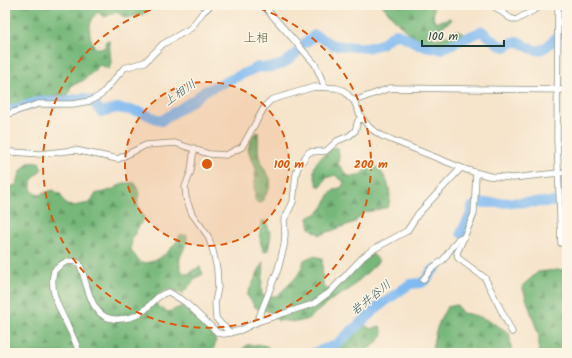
<svg xmlns="http://www.w3.org/2000/svg" width="572" height="358" font-family="Kalam,'Klee One',sans-serif">
<style>
.forest{fill:url(#forest-firs);stroke:#4b7a57}
.lines{fill:none;stroke-linecap:round;stroke-linejoin:round}
.river{stroke:#80baf1;stroke-width:10}
.street-casing{stroke:#8a9080;stroke-width:7}
.street{stroke:#fff;stroke-width:5.5}
.ring{fill:none;stroke:#de580e;stroke-width:2;stroke-dasharray:7 5}
.labels{text-anchor:middle;dominant-baseline:central;stroke-width:3;stroke-linejoin:round;paint-order:stroke}
.water-label{font-size:12px;font-style:italic;fill:#375c63;stroke:#fcf5e5}
.quarter-label{font-size:13px;fill:#5f6348;stroke:#fcf5e5}
.centre{fill:#de580e;stroke:#fcf5e5;stroke-width:2}
.ring-label{font-size:12px;text-anchor:middle;font-weight:bold;fill:#de580e;stroke:#fcf5e5;stroke-width:3;stroke-linejoin:round;paint-order:stroke}
</style>
<defs>
<pattern id="forest-firs" width="22" height="20" patternUnits="userSpaceOnUse"><rect width="22" height="20" fill="#77b87a"/><path d="M5 1l3.5 6h-7zM16 11l3.5 6h-7z" fill="#619765"/></pattern>
</defs>
<rect width="100%" height="100%" fill="#fcf5e5"/>
<filter id="ink" filterUnits="userSpaceOnUse"><feTurbulence type="fractalNoise" baseFrequency=".025" numOctaves="2"/><feDisplacementMap in="SourceGraphic" scale="8" xChannelSelector="R" yChannelSelector="G"/><feConvolveMatrix kernelMatrix="1 2 1 2 8 2 1 2 1" color-interpolation-filters="sRGB"/></filter>
<filter id="wash" filterUnits="userSpaceOnUse"><feTurbulence type="fractalNoise" baseFrequency=".012" numOctaves="4" result="noise"/><feDisplacementMap in="SourceGraphic" scale="16" xChannelSelector="R" yChannelSelector="G"/><feGaussianBlur stdDeviation="0.9" result="paint"/><feColorMatrix in="noise" values="0 0 0 0 0 0 0 0 0 0 0 0 0 0 0 0 0 1.4 0 .05"/><feComposite in="paint" operator="in"/></filter>
<g filter="url(#wash)">
<rect width="100%" height="100%" fill="#f6e4cb"/>
<!-- forest -->
<g class="forest">
<path d="M5,5H154L142,15L125,18L117,12L105,17L97,12C87,25 88,35 95,48H105L106,41L109,40L111,62L109,69L100,65L84,80L71,86L68,95L36,98L5,109Z"/>
<path d="M382,5H434L433,19L437,22L450,18L452,20L431,34L435,39L445,37L458,30L466,35C459,38 451,44 443,46C419,51 395,20 382,5Z"/>
<path d="M258,132C259,140 257,149 259,157C267,183 279,172 262,202L258,203L255,200L254,185L256,169L251,159L248,149L253,135Z"/>
<path d="M334,147L338,148L339,155L338,164L348,176C360,178 363,173 370,163C385,170 394,191 388,207L363,213L355,222L320,235L310,228L308,218C313,215 319,213 322,209C330,197 326,192 342,187L344,182L335,175L326,178L321,186H318C308,164 318,160 334,147Z"/>
<path d="M39,162L42,169L31,181V190L39,195L53,190L60,194L66,205L73,206L90,203L95,194L112,190L123,183H135L139,193L137,204L144,218L132,238L131,251L141,263C157,264 174,249 180,235H187C188,251 173,256 183,273L188,274L193,270L200,267L203,274L197,277L182,294C170,287 165,289 155,298L157,306L168,312L183,306L213,334L216,342L212,353H5V188L16,185L21,171L28,163Z"/>
<path d="M262,221L266,222L271,235L268,250L264,252C259,241 259,233 262,221Z"/>
<path d="M373,254L379,261L350,289L331,300L308,319L297,322L277,320L271,312L256,308L247,295L263,262C266,274 258,285 263,296H278C290,281 299,280 304,260L313,256L322,258L323,286L326,289H335L354,272L367,256Z"/>
<path d="M567,269V353H539V336L522,286L538,272Z"/>
<path d="M457,305L462,313C481,315 494,323 509,333L512,353H432C433,337 438,322 447,307Z"/>
<path d="M364,325L371,329L380,326L383,334C371,358 342,353 318,353L338,347Z"/>
<path d="M247,345H263L269,347L266,353H238Z"/>
</g>
<g class="lines">
<!-- river -->
<g class="river">
<path d="M561,34H567"/>
<path d="M305,43L315,35L333,45L367,48L381,44L396,33L420,45L441,49L482,31L499,45L505,47L513,42H520C536,54 543,53 555,38"/>
<path d="M5,112L40,101L61,102L83,98L92,101L101,112L117,108L141,112L161,121L195,99L203,92L258,67C277,69 287,64 299,50"/>
<path d="M563,199V176L567,175"/>
<path d="M479,203L554,202"/>
<path d="M461,233L472,212V207"/>
<path d="M313,353L336,345L379,306L410,284L421,283L427,279L431,272L436,268"/>
</g>
</g>
</g>
<g filter="url(#ink)">
<g class="lines">
<defs>
<g id="street">
<path d="M263,5L315,64L325,87"/>
<path d="M492,5L510,18L516,20L543,5"/>
<path d="M558,5L557,140L561,243"/>
<path d="M354,101L390,88L567,90"/>
<path d="M5,115L38,104H73L90,101L101,95L124,68L145,62L163,44L191,28L203,12L211,5"/>
<path d="M194,148L191,171L185,187L186,198L192,214L208,236L213,251L217,269L218,287L215,303L216,318L221,324L231,333"/>
<path d="M5,153L13,152L40,154L75,150L118,159L146,145L175,143L209,154L226,155L242,147L265,106L271,100L314,87L336,88L343,90L354,101L361,117L370,128L382,136L467,170L489,176L513,178L567,172"/>
<path d="M476,174L474,214L457,253L458,258L485,278L512,332"/>
<path d="M423,280L431,269L443,260L458,239L464,238"/>
<path d="M257,322L278,269L284,246L285,234L284,220L293,202L296,174L298,167L309,152L326,151L337,141L349,136L355,131L358,121L361,117"/>
<path d="M79,353C73,327 46,299 54,271C63,262 68,259 79,263C88,282 89,322 119,319C127,319 135,317 142,312C152,305 157,294 169,292L185,302L218,333L224,334L241,330L257,322L313,304L330,292L363,257L372,250L407,231L418,214L461,168"/>
</g>
</defs>
<!-- street casing -->
<use href="#street" class="street-casing"/>
<!-- street -->
<use href="#street" class="street"/>
</g>
</g>
<!-- distance rings -->
<circle cx="207" cy="164" r="82" fill="#de580e" fill-opacity=".12"/>
<g class="ring">
<circle cx="207" cy="164" r="82"/>
<path d="M248 5A164 164 0 1 1 166 5"/>
</g>
<g class="labels">
<!-- water labels -->
<g class="water-label">
<text transform="translate(180 93) rotate(-35)">上相川</text>
<text transform="translate(371 298) rotate(-39)">岩井谷川</text>
</g>
<!-- quarter labels -->
<g class="quarter-label">
<text x="256" y="38">上相</text>
</g>
</g>
<circle cx="207" cy="164" r="6" class="centre"/>
<g class="ring-label">
<text x="289" y="168">100 m</text>
<text x="371" y="168">200 m</text>
</g>
<!-- margin -->
<rect width="572" height="358" fill="none" stroke="#fcf5e5" stroke-width="20"/>
<!-- scale -->
<path d="M422 40v6h82v-6" fill="none" stroke="#1f3d34" stroke-width="2"/>
<text x="428" y="40" font-size="12" fill="#1f3d34" stroke="#fcf5e5" stroke-width="3" paint-order="stroke">100 m</text>
</svg>
